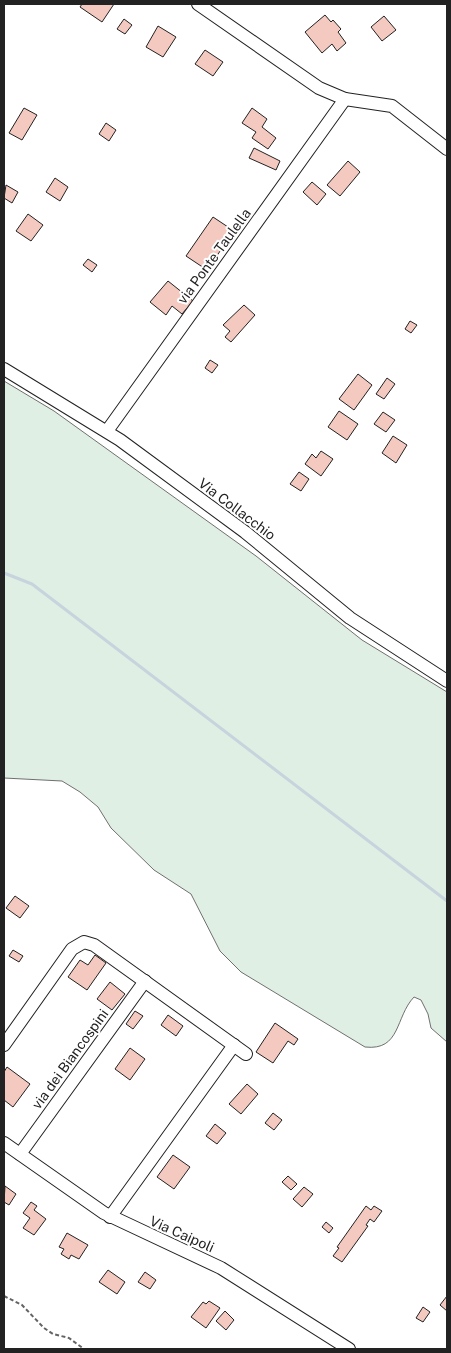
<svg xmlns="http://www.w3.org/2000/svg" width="451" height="1353" font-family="'Public Sans',sans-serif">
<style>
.green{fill:#e0efe3;stroke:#6f6f6f}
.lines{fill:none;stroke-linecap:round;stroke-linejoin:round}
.stream{stroke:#c7d3dd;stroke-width:3}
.building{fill:#f3c9c0;stroke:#222}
.minor-casing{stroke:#222;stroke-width:14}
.path{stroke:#646464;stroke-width:2;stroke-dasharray:4 2.5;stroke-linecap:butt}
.minor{stroke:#fff;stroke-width:12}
.labels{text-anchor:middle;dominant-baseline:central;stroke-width:4;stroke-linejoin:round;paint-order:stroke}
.street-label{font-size:14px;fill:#222;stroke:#fff}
</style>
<rect width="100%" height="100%" fill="#fff"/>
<!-- green -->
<path class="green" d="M4,381L54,411L256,556L362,640L447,692V1042L431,1028L428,1014L421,1000L414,997C395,1017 401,1051 365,1047L241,972L220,951L191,894L154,870L111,828L98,807L80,792L62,781L4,778Z"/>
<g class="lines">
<!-- stream -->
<path class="stream" d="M4,573L32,584L447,901"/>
</g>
<!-- building -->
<g class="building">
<path d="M82,4H114L102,22L80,7Z"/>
<path d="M325,15L331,22L333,20L341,29L338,32L346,43L337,51L332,44L322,53L305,32Z"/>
<path d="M384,16L396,30L382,41L371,27Z"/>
<path d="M124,19L132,25L125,34L117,29Z"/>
<path d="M158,26L176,37L163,57L146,47Z"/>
<path d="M205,50L223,62L213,76L195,64Z"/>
<path d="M24,108L37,115L22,140L9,133Z"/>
<path d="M252,108L267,119L262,127L276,138L268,149L252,138L256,132L242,123Z"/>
<path d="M106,123L116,130L109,141L99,134Z"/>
<path d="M254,148L280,161L276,170L249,158Z"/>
<path d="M348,161L360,172L340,196L327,185Z"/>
<path d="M55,178L68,187L60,201L46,192Z"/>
<path d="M312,182L326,194L317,205L303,192Z"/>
<path d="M6,185L18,192L12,203L4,198Z"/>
<path d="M28,214L43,225L31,241L16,231Z"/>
<path d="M213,217L234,231L207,270L186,256Z"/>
<path d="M88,259L97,265L92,272L83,265Z"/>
<path d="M168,281L193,301L182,314L172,306L166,315L150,302Z"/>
<path d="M244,305L255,315L231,342L225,337L230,331L223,325Z"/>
<path d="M410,321L417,325L411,333L405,329Z"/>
<path d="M210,360L218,365L212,373L205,368Z"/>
<path d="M358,374L372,385L354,410L339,399Z"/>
<path d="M387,378L395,384L384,399L376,394Z"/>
<path d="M339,411L358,424L347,440L328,427Z"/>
<path d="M383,412L395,420L386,432L374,424Z"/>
<path d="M393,436L407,445L396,463L382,453Z"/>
<path d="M321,451L333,459L321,476L305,464L312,454L316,458Z"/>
<path d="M299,472L309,479L301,491L290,484Z"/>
<path d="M15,896L29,906L20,918L6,908Z"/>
<path d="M13,950L23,956L19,962L9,956Z"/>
<path d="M95,955L106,963L87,990L68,977L80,960L88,965Z"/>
<path d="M110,982L125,994L112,1010L97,999Z"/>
<path d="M135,1011L143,1016L133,1029L126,1024Z"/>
<path d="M168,1015L183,1026L176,1036L161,1025Z"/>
<path d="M275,1023L298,1039L294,1045L288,1041L273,1063L256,1052Z"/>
<path d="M130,1048L145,1059L130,1080L115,1069Z"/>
<path d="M7,1067L30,1084L13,1107L4,1100V1072Z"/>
<path d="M247,1084L258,1094L241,1114L229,1104Z"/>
<path d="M273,1113L282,1120L274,1130L265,1123Z"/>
<path d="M215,1124L226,1133L217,1144L206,1136Z"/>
<path d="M173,1155L190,1167L174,1189L157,1177Z"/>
<path d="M288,1176L297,1184L291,1190L282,1182Z"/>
<path d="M5,1186L16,1194L9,1205L4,1202Z"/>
<path d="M304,1187L313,1194L302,1207L293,1199Z"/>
<path d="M31,1202L37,1206L34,1210L46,1219L34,1235L23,1228L30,1218L23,1213Z"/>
<path d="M366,1206L371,1210L374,1206L382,1211L374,1222L370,1219L366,1225L368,1226L342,1262L333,1256L339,1248L337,1247Z"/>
<path d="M326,1222L333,1228L329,1233L322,1227Z"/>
<path d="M67,1233L88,1245L79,1259L71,1255L69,1259L61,1254L64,1249L59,1247Z"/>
<path d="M108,1270L125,1282L117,1294L99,1282Z"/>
<path d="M145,1272L156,1280L150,1289L138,1282Z"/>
<path d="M447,1296V1311L440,1305Z"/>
<path d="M209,1301L220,1308L206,1328L191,1317L203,1302L206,1304Z"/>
<path d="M423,1307L430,1312L423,1322L416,1318Z"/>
<path d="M225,1311L234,1320L226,1330L216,1321Z"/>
</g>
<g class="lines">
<defs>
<g id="minor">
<path d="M198,4L319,88L345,99L392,106L447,149"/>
<path d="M4,369L120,440L245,532L350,618L447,681"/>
<path d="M107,431L345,99"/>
<path d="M4,1045L72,949L84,942L94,945L246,1054"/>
<path d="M4,1143L104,1213L221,1268L349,1349"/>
<path d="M20,1154L145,981"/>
<path d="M110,1217L234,1045"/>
</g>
</defs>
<!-- minor casing -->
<use href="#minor" class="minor-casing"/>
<!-- path -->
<path class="path" d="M4,1296L22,1305L44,1328L53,1334L69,1338L84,1349"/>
<!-- minor -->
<use href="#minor" class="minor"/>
</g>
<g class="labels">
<!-- street labels -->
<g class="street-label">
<text transform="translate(214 256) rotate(-54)">via Ponte Taulella</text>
<text transform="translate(237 509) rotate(37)">Via Collacchio</text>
<text transform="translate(70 1059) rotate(-54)">via dei Biancospini</text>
<text transform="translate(182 1234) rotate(24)">Via Caipoli</text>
</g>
</g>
<!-- border -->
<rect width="451" height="1353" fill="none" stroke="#222222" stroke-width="10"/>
</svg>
